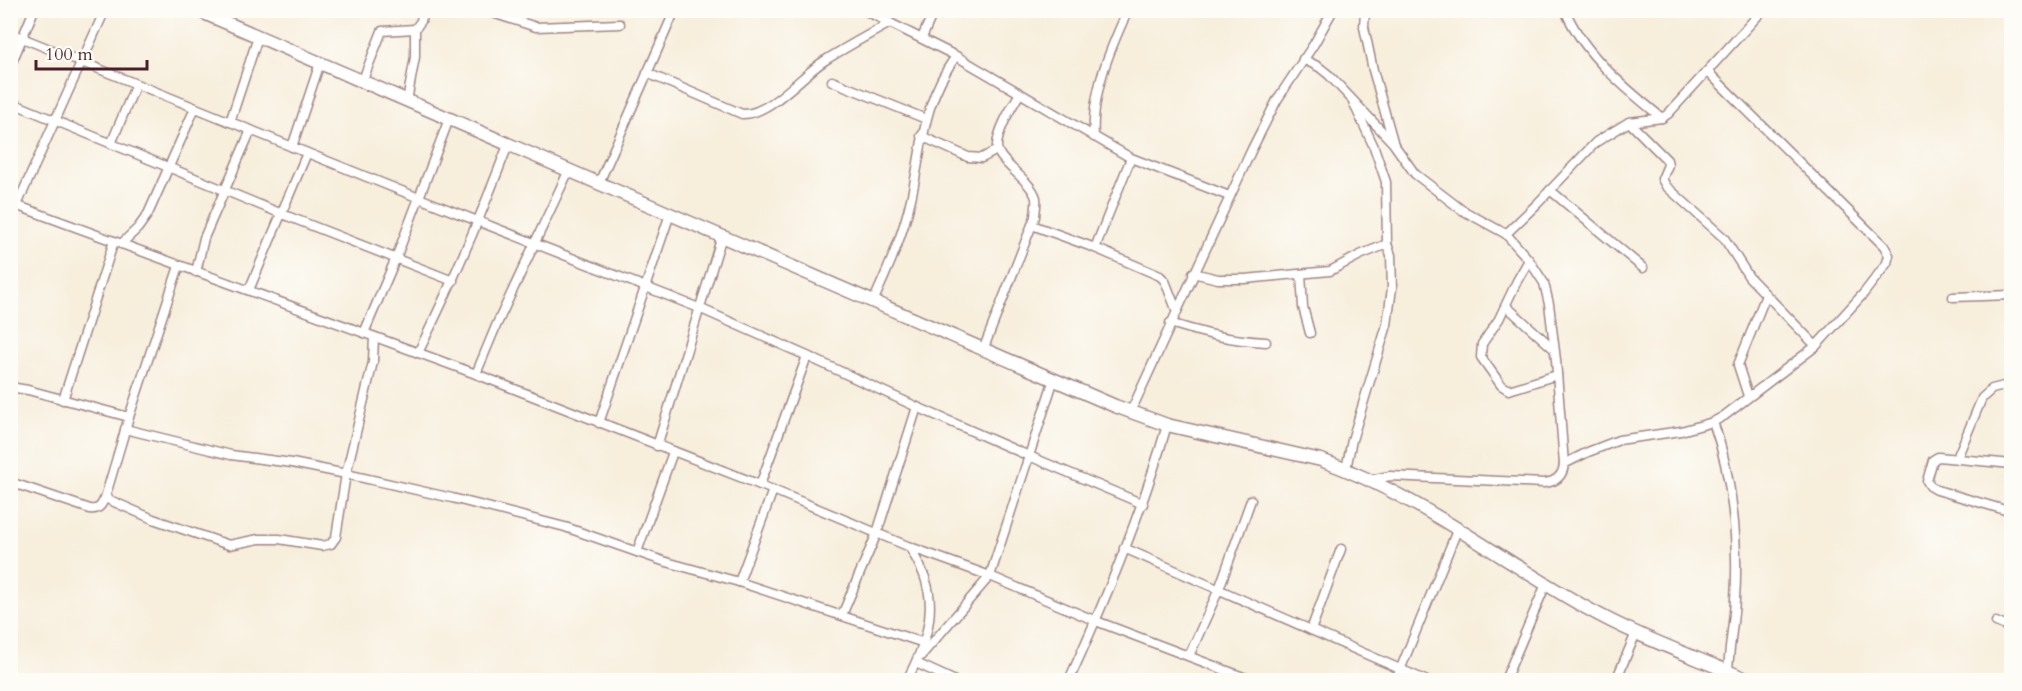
<svg xmlns="http://www.w3.org/2000/svg" width="2022" height="691" font-family="Cardo,serif">
<style>
.lines{fill:none;stroke-linecap:round;stroke-linejoin:round}
.street-casing{stroke:#a08684;stroke-width:11}
.secondary-casing{stroke:#a08684;stroke-width:15}
.street{stroke:#fff;stroke-width:8}
.secondary{stroke:#fff;stroke-width:12}
</style>
<rect width="100%" height="100%" fill="#fdfcf7"/>
<filter id="ink" filterUnits="userSpaceOnUse"><feTurbulence type="fractalNoise" baseFrequency=".0167" numOctaves="2"/><feDisplacementMap in="SourceGraphic" scale="12" xChannelSelector="R" yChannelSelector="G"/><feConvolveMatrix kernelMatrix="1 2 1 2 8 2 1 2 1" color-interpolation-filters="sRGB"/></filter>
<filter id="wash" filterUnits="userSpaceOnUse"><feTurbulence type="fractalNoise" baseFrequency=".008" numOctaves="4" result="noise"/><feDisplacementMap in="SourceGraphic" scale="24" xChannelSelector="R" yChannelSelector="G"/><feGaussianBlur stdDeviation="1.35" result="paint"/><feColorMatrix in="noise" values="0 0 0 0 0 0 0 0 0 0 0 0 0 0 0 0 0 1.4 0 .05"/><feComposite in="paint" operator="in"/></filter>
<g filter="url(#wash)">
<rect width="100%" height="100%" fill="#f7eedc"/>
</g>
<g filter="url(#ink)">
<g class="lines">
<defs>
<g id="street">
<path d="M483,10L536,27L620,24"/>
<path d="M864,10L956,56L1131,158L1229,196"/>
<path d="M1365,10L1364,27L1373,70L1393,141"/>
<path d="M1565,10C1584,55 1625,88 1662,118"/>
<path d="M10,33L419,198L699,308L807,356L760,485"/>
<path d="M922,38L934,10"/>
<path d="M1303,59L1319,67L1329,75L1393,143L1415,174L1462,210L1506,234"/>
<path d="M10,67L34,10"/>
<path d="M647,73L742,114C770,115 802,75 824,61C846,47 868,35 890,23"/>
<path d="M832,81L926,119"/>
<path d="M362,82L382,31L415,29L421,21L423,10"/>
<path d="M407,101L415,57V29"/>
<path d="M10,102L282,214L453,281"/>
<path d="M230,122L258,37"/>
<path d="M1629,122L1667,160L1668,165L1662,179L1666,186L1724,238L1749,277L1816,346"/>
<path d="M921,136L968,157L982,158L997,150"/>
<path d="M1094,137C1091,94 1110,49 1128,10"/>
<path d="M111,144L136,84"/>
<path d="M292,147L320,63"/>
<path d="M599,183L675,10"/>
<path d="M1550,190L1643,268"/>
<path d="M10,203L476,374L773,490L910,547C915,558 923,569 926,581C937,615 923,650 907,680"/>
<path d="M17,205L105,10"/>
<path d="M1032,225L1095,248L1160,276L1165,281L1176,309"/>
<path d="M121,244L138,228L148,214L195,108"/>
<path d="M1095,248L1131,158"/>
<path d="M1529,260L1517,281L1499,319L1482,344L1481,357L1501,385L1509,390L1557,375"/>
<path d="M196,272L204,238L251,130"/>
<path d="M1193,273L1218,279H1245L1330,271L1360,255L1387,244"/>
<path d="M1301,274L1303,307L1310,333"/>
<path d="M249,290L307,153"/>
<path d="M1953,297L2012,295"/>
<path d="M873,302C888,269 903,235 911,199C923,146 922,103 956,56"/>
<path d="M1506,306L1554,349"/>
<path d="M1170,323C1206,334 1228,340 1266,342"/>
<path d="M364,333L396,258L449,119"/>
<path d="M983,350L1035,217C1035,211 1037,204 1036,198C1031,179 996,162 997,145C999,127 1011,109 1020,93"/>
<path d="M418,353C452,284 481,216 508,145"/>
<path d="M807,356L917,407L1029,456L990,576L1096,621L1251,680"/>
<path d="M476,374L496,326L569,170"/>
<path d="M1054,379L1029,456L1143,504"/>
<path d="M10,387L28,390L129,417L105,498C101,506 99,510 90,509L10,482"/>
<path d="M1748,396L1738,365L1766,295"/>
<path d="M63,400L114,241"/>
<path d="M1131,411L1252,149L1277,100L1314,44L1333,10"/>
<path d="M129,417L179,266"/>
<path d="M1713,422C1732,474 1739,544 1735,599C1734,623 1729,647 1728,672"/>
<path d="M599,423L670,214"/>
<path d="M125,429L231,455L292,463L346,474L452,498L565,527L663,561L739,582L924,643"/>
<path d="M657,446L722,236"/>
<path d="M1957,458L1982,398L1992,389L2012,384"/>
<path d="M1564,464L1588,452L1619,440L1681,431L1713,422L1724,416L1816,346L1864,293L1887,263L1889,255L1884,246L1707,71"/>
<path d="M2012,464L1938,457L1933,460L1927,481L1930,486L1937,490L2012,512"/>
<path d="M1346,469L1352,440L1387,325L1392,288L1391,255L1387,244L1386,182L1374,147L1353,102"/>
<path d="M1369,480L1390,476L1544,483C1556,482 1563,476 1564,464L1556,360L1549,304L1544,283L1529,260L1506,234L1537,204L1596,142L1629,122L1662,118L1668,114L1763,10"/>
<path d="M105,498L153,519L229,545L259,539H279L322,546L331,544L336,537L346,474L373,362L374,337"/>
<path d="M910,547L990,576L920,657"/>
<path d="M1124,548L1425,680"/>
<path d="M637,552L673,452"/>
<path d="M739,582L773,490"/>
<path d="M842,615L877,533L917,407"/>
<path d="M1996,622L2012,629"/>
<path d="M1311,630L1341,549"/>
<path d="M1189,656L1219,589L1251,500"/>
<path d="M916,663L953,680"/>
<path d="M1069,680C1107,597 1142,513 1167,425"/>
<path d="M1396,680L1458,528"/>
<path d="M1505,680L1546,584"/>
<path d="M1616,680L1636,633"/>
</g>
<path id="secondary" d="M197,10L1115,406L1167,425L1321,460C1416,494 1496,557 1583,606C1635,636 1693,656 1748,680"/>
</defs>
<!-- street casing -->
<use href="#street" class="street-casing"/>
<!-- secondary casing -->
<use href="#secondary" class="secondary-casing"/>
<!-- street -->
<use href="#street" class="street"/>
<!-- secondary -->
<use href="#secondary" class="secondary"/>
</g>
</g>
<!-- margin -->
<rect width="2022" height="691" fill="none" stroke="#fdfcf7" stroke-width="36"/>
<!-- scale -->
<path d="M36 60v9h111v-9" fill="none" stroke="#4a1f2b" stroke-width="3"/>
<text x="45" y="60" font-size="18" fill="#4a1f2b" stroke="#fdfcf7" stroke-width="4.5" paint-order="stroke">100 m</text>
</svg>
